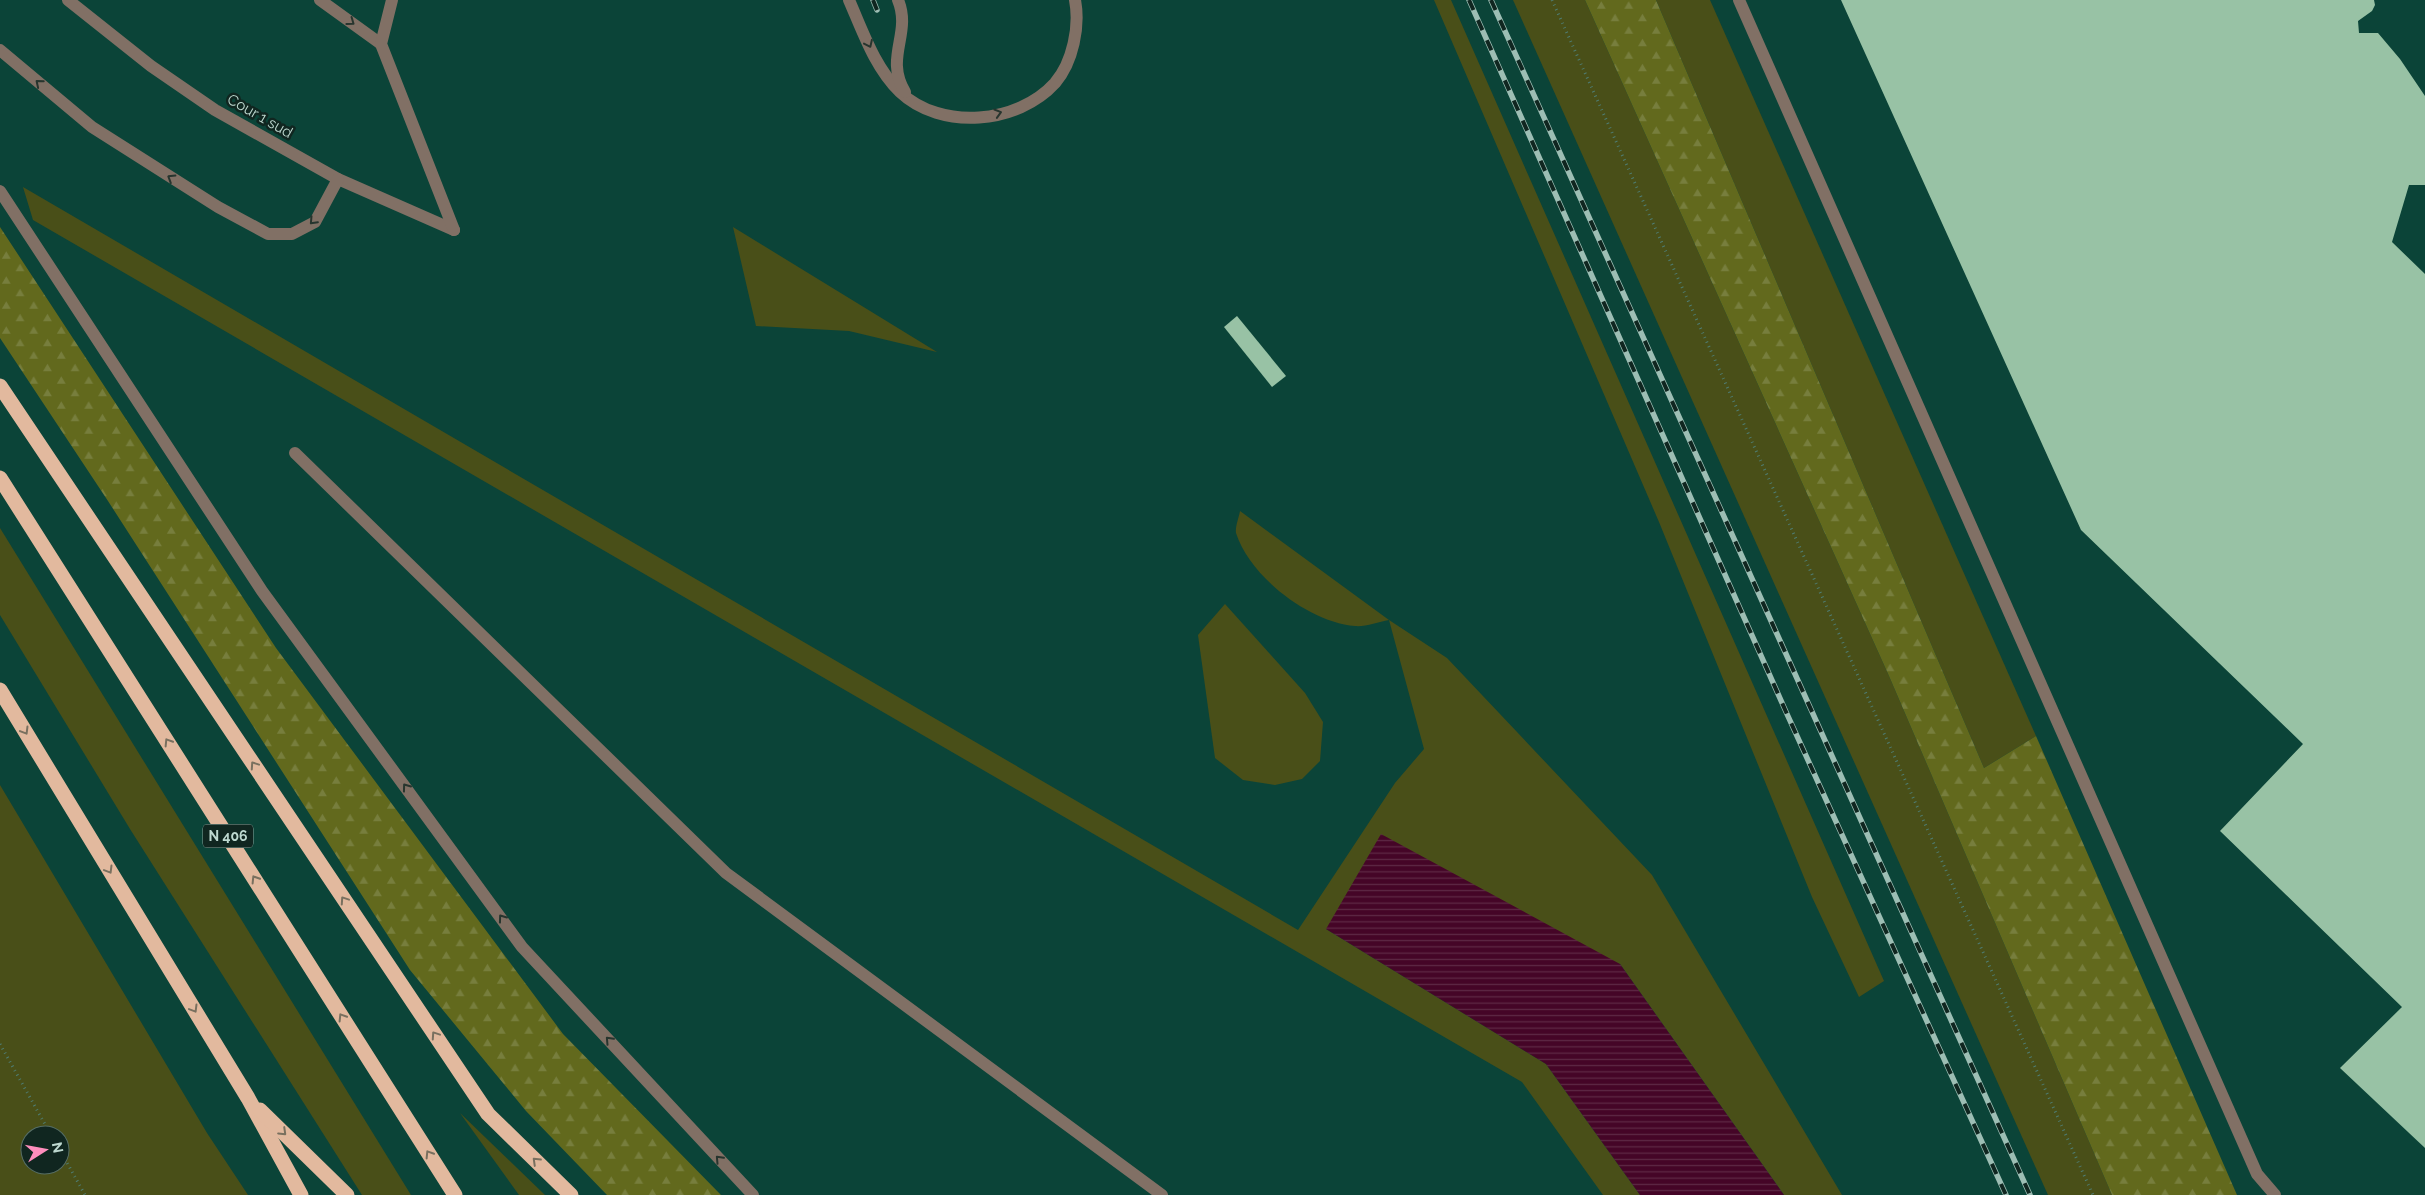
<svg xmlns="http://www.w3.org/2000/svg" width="2425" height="1195" font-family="Raleway,sans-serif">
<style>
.grass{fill:#494f18;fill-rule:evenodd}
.forest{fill:url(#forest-firs)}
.water{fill:url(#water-rules)}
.building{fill:#98c2a5}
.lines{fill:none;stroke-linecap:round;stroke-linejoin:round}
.path{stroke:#4f7c71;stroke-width:3;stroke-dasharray:1 4;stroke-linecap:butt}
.minor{stroke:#817065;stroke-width:12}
.highway{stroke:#e2b99e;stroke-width:15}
.rail-casing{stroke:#9dbeb4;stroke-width:5.5}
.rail{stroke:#102620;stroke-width:4;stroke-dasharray:11;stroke-linecap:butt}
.oneway{stroke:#27352e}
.oneway2{stroke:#79705f}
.labels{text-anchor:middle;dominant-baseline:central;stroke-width:5;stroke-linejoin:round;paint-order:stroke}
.shield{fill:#102620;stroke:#8aa39b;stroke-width:1}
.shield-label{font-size:14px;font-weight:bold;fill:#bed9d0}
.street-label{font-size:15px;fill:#bed9d0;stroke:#102620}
</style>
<defs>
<pattern id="forest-firs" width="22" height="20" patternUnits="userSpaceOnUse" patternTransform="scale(1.25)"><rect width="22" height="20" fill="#62691d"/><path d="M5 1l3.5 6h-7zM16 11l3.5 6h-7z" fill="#777e3d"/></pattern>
<pattern id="water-rules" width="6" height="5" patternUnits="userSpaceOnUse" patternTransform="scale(1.25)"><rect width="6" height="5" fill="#450527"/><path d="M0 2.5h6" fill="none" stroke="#5e2945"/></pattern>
</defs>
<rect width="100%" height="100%" fill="#0b4438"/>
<!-- grass -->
<g class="grass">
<path d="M1434,0H1451L1884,981L1859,997L1812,897L1659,522Z"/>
<path d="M1513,0H1585L1889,676L2112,1195H2048Z"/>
<path d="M1656,0H1710L2036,736L1984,768Z"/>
<path d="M23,187L1298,930L1395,783L1424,749L1389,620C1378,622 1365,627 1355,626C1309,622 1250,577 1236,533C1235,527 1239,517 1240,511L1389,620L1447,658L1652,875L1842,1195H1784L1620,964L1326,929L1546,1064L1640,1195H1603L1522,1082L33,220Z"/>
<path d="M733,227L937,352L849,331L756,326Z"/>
<path d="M0,528L411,1195H362L130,829L0,615Z"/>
<path d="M1225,604L1305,693L1323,722L1320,761L1302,779L1275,785L1243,780L1215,758L1198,635Z"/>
<path d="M0,785L207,1133L248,1195H0ZM30,1135H60V1165H30Z"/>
<path d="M460,1113L545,1195H519Z"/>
</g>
<!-- forest -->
<g class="forest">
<path d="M1585,0H1656L1984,768L2036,736L2237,1195H2112L1889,676Z"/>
<path d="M0,227L276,648L563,1034L721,1195H607L526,1111L410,970L108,501L0,338Z"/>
</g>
<!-- water -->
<path class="water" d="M1381,834L1620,964L1784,1195H1640L1546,1064L1326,929Z"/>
<!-- building -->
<g class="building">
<path d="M1841,0H2374L2375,5L2372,11L2358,21L2359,33H2378L2400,59L2425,96V185H2409L2392,242L2425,274V1148L2340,1068L2402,1007L2220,831L2303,744L2081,530Z"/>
<path d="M1237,316L1286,376L1272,387L1224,327Z"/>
</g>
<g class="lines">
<!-- path -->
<g class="path">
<path d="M1552,0L2093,1195"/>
<path d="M0,1044L51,1135"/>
<path d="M60,1150L85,1195"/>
</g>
<!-- minor -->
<g class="minor">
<path d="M68,0L151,66L215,110L338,179L454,230"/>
<path d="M320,0L381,44"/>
<path d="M392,0L381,44L454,230"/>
<path d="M849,0C863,32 875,68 900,92C941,131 1018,124 1055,83C1073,62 1080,26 1075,0"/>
<path d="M898,0C912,34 884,57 905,92"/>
<path d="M1739,0L2257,1174L2275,1195"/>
<path d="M0,50L92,127L218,207L268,234H292L315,222L338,179"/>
<path d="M0,191L262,591L522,947L753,1195"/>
<path d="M295,453L726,873L1162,1195"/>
</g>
<!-- highway -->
<g class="highway">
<path d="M0,386L488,1114L571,1195"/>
<path d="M0,478L455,1195"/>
<path d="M0,690L248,1098L301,1195"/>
<path d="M260,1110L347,1195"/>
</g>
<defs>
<g id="rail">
<path d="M873,0L877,10"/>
<path d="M1469,0L1787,714L2006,1195"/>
<path d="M1491,0L2030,1195"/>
</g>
</defs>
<!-- rail casing -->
<use href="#rail" class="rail-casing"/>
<!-- rail -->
<use href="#rail" class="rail"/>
</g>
<!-- one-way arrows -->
<defs><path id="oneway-chevron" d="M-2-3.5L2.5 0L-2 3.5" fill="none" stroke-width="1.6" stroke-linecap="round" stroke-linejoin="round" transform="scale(1.25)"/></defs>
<g class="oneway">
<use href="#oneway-chevron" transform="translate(351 22) rotate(36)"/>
<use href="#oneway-chevron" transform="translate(869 44) rotate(65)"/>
<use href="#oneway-chevron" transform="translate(39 83) rotate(-140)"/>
<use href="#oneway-chevron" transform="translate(998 113) rotate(-17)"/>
<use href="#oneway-chevron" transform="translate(171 178) rotate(-148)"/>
<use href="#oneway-chevron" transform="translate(313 221) rotate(133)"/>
<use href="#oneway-chevron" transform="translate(406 787) rotate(-126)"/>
<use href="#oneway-chevron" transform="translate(502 918) rotate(-126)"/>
<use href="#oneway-chevron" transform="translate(609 1040) rotate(-133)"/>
<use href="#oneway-chevron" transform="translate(719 1159) rotate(-133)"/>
</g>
<g class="oneway2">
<use href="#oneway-chevron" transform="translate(25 731) rotate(59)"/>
<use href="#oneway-chevron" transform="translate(168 742) rotate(-122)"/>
<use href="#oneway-chevron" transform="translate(254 765) rotate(-124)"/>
<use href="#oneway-chevron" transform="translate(109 870) rotate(59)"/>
<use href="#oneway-chevron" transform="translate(255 879) rotate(-122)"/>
<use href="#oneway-chevron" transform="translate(344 900) rotate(-124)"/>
<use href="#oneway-chevron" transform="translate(194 1009) rotate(59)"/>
<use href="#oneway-chevron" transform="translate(342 1017) rotate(-122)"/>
<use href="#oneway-chevron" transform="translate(435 1035) rotate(-124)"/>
<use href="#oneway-chevron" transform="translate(283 1132) rotate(44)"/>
<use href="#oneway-chevron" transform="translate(429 1154) rotate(-122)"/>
<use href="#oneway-chevron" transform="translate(536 1161) rotate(-136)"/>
</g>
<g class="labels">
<!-- shield labels -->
<rect class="shield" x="203" y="824.5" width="50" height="23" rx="4"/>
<g class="shield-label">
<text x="228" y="836">N 406</text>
</g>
<!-- street labels -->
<g class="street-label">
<text transform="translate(260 116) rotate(30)">Cour 1 sud</text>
</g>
</g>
<!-- north arrow -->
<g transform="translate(45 1150) rotate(79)"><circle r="24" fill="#102620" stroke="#566e66"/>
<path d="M0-4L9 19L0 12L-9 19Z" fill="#fe8ebd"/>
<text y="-8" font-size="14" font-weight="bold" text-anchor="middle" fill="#bed9d0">N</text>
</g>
</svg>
